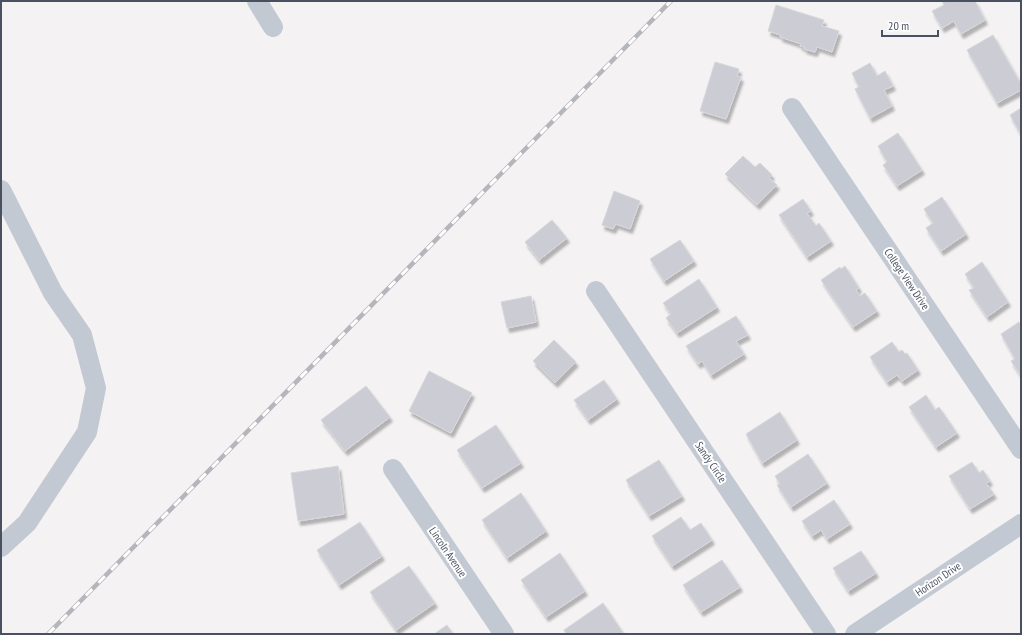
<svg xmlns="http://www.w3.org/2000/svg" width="1022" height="635" font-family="'PT Sans Narrow',sans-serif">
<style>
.building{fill:#cccdd4;stroke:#d6d7dd;filter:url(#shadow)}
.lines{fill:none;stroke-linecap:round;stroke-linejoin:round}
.minor{stroke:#c3c9d3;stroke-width:20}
.rail-casing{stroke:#b4b6bc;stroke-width:4.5}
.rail{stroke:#fff;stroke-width:3;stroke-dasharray:9;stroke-linecap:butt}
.labels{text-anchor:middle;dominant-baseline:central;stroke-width:4;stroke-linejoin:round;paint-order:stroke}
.street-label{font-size:11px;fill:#495160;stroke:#fff}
</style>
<defs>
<filter id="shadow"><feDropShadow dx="2.5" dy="4.5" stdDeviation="1" flood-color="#0004"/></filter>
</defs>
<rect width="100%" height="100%" fill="#f4f2f2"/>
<!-- building -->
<g class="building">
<path d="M942,1H975L985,20L961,34L954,21L942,28L932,11L944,5Z"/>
<path d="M776,5L824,20L822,26L839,31L832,52L817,47L815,52L804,49L805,47L800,46L801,44L780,37L781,35L768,31Z"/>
<path d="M993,35L1021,84V90L997,103L967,50Z"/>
<path d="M715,62L739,69L737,76L741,77L726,119L700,111Z"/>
<path d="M870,63L877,76L885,71L893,86L884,90L892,106L870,118L855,89L859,87L852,73Z"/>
<path d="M1021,108V135L1010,115Z"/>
<path d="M898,133L922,170L897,186L883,165L887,162L878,146Z"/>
<path d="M743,156L755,167L760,163L772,175L769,178L777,185L757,205L725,174Z"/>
<path d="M614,191L640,201L630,229L616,224L613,229L602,225Z"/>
<path d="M942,197L966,234L941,251L926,228L933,223L924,209Z"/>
<path d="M803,199L811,211L807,213L816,226L819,223L831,241L807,257L779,215Z"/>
<path d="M552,220L567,238L539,260L525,242Z"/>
<path d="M680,240L694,261L664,281L650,259Z"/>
<path d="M982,262L1008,302L987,317L969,290L974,288L965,274Z"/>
<path d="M845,266L859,288L856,290L860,296L865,293L877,311L853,327L821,280L840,267L841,269Z"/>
<path d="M699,279L717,307L677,333L666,318L671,314L663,303Z"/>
<path d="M531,296L536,322L507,328L501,302Z"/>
<path d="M736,316L748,335L736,341L744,354L711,375L702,361L698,364L686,346Z"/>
<path d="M1019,322L1021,325V376L1011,361L1015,359L1001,334Z"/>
<path d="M554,340L576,362L555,383L533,361Z"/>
<path d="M892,342L899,352L902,350L905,354L907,353L918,370L902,381L897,375L887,382L870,357Z"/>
<path d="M429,371L472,393L451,433L409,411Z"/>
<path d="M604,380L617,399L588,420L574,400Z"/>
<path d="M366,386L390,417L345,451L321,420Z"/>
<path d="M926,395L935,410L939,407L957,433L936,447L909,407Z"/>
<path d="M780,412L797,440L762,463L746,434Z"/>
<path d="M496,425L521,463L482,488L457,450Z"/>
<path d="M808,454L827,483L791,507L777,485L780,484L775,476Z"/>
<path d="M659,460L682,496L649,516L626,480Z"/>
<path d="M972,462L979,473L983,470L990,481L986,483L994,494L970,509L949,476Z"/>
<path d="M338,466L344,514L298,521L291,473Z"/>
<path d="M521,493L546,531L507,558L482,520Z"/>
<path d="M834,500L850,524L827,539L821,530L812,536L802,521Z"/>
<path d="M681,517L690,530L701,523L712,540L672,566L652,536Z"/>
<path d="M360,522L382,556L339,585L317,550Z"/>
<path d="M861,551L876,573L848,591L833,568Z"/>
<path d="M560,553L585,591L546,617L521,580Z"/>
<path d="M722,560L740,587L701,612L683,585Z"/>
<path d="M409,566L435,603L396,630L370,592Z"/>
<path d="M603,603L624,634H566L564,630Z"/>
<path d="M447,625L453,634H434Z"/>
</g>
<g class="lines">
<!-- minor -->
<g class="minor">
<path d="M257,1L273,27"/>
<path d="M792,108L1021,449"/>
<path d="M1,190L53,293L82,335L96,388L87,432L27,523L1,547"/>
<path d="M596,291L826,634"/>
<path d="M393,469L504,634"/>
<path d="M855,634L1021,524"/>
</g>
<defs>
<path id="rail" d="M48,634L671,1"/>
</defs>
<!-- rail casing -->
<use href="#rail" class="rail-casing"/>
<!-- rail -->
<use href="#rail" class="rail"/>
</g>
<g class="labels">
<!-- street labels -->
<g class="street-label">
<text transform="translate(907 279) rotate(56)">College View Drive</text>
<text transform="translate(711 462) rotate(56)">Sandy Circle</text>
<text transform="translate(448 552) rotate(56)">Lincoln Avenue</text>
<text transform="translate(938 579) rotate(-34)">Horizon Drive</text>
</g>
</g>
<!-- border -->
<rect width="1022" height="635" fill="none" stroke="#495160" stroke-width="4"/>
<!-- scale -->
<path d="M882 30v6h56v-6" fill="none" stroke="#495160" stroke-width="2"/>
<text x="888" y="30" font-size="12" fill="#495160" stroke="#ffffff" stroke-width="3" paint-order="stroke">20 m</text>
</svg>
